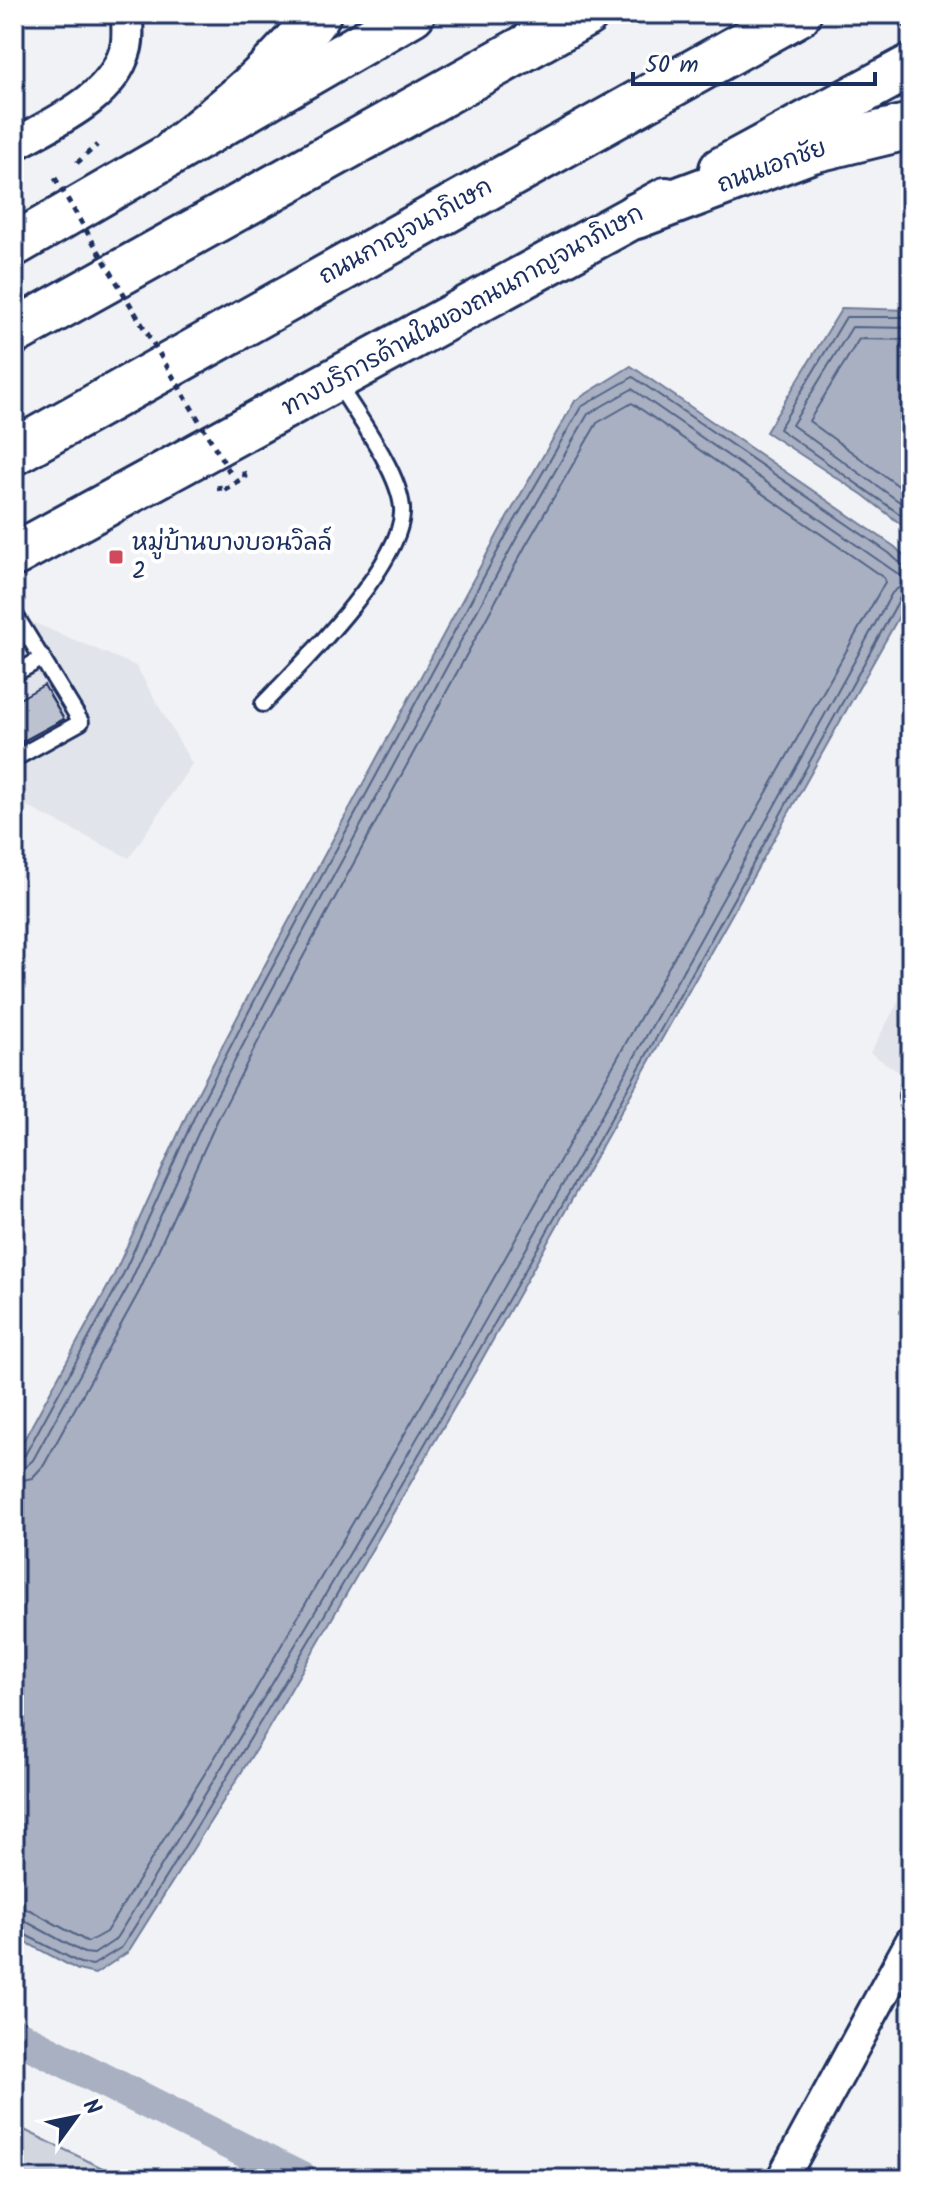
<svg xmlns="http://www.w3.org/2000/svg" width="925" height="2193" font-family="Kalam,'Playpen Sans Thai',sans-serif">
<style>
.built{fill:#e1e4ea}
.green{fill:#d2d6df;stroke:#76829e;stroke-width:2}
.water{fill:#a8b0c2;stroke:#707c9a;stroke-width:2}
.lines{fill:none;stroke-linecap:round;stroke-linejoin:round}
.shore{stroke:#536386;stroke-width:2}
.canal{stroke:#a8b0c2;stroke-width:34}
.building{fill:#bcc2d0;stroke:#1b2f5e;stroke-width:2}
.service-casing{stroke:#1b2f5e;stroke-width:20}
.minor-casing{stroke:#1b2f5e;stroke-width:36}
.secondary-casing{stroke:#1b2f5e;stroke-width:48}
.primary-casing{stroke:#1b2f5e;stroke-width:50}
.trunk-casing{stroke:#1b2f5e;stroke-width:50}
.path{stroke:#1b2f5e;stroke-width:5;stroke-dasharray:6 6;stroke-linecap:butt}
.service{stroke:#fff;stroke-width:14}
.minor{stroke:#fff;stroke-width:30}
.secondary{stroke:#fff;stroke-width:42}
.primary{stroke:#fff;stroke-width:44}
.trunk{stroke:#fff;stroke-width:44}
.path-bridge{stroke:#1b2f5e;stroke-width:5;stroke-dasharray:6 6;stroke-linecap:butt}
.poi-dot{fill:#d1495b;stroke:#fff;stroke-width:3}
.labels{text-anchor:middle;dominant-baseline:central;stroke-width:8;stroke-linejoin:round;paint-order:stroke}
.street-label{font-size:24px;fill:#1b2f5e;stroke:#fff}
.poi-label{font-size:24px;fill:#1b2f5e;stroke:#fff;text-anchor:start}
</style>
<rect width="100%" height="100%" fill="#f1f2f5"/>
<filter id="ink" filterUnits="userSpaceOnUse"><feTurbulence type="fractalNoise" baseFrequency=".0125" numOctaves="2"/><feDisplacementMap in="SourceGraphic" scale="16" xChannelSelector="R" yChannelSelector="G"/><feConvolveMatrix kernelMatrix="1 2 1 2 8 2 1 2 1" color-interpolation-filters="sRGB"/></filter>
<g filter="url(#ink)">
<!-- built -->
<g class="built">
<path d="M25,619L136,666L192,764L129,858L14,800V625Z"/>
<path d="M911,979V1080L870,1053Z"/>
</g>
<!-- green -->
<path class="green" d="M14,2125L125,2179H14Z"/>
<!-- water -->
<g class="water">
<path d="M842,308L911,310V532L863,495L766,432Z"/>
<path d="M631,366L895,547L911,563V595L476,1370L261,1741L128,1952L95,1974L78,1970L14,1936V1458L113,1277L190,1108L252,989L500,530L575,401Z"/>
</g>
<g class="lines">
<!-- shore -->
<g class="shore">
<path d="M911,317H846L779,429L911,522"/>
<path d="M911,328L852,327L792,425L911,510"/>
<path d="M911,340L859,339L809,421L911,495"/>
<path d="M14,1460L25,1455L120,1281L197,1111L259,992L507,534L581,407L633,377L889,553L903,566L911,568"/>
<path d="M14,1470L24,1468L33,1460L129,1285L206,1116L268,997L516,539L588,414L632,389L904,578L905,583L892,593C642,1047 390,1501 115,1940L94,1954L84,1953L25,1921L14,1919"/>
<path d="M14,1482L32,1478L44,1465L140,1290L217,1121L278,1003L526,545L597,423L632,403L884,578L885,582L450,1356L235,1725L106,1932L88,1942L30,1910L14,1907"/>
<path d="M14,1929L80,1963L93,1965L122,1947C398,1507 650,1052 900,598L911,594"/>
</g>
<!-- canal -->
<path class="canal" d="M14,2035L301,2179"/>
</g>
<!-- building -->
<path class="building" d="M44,685L64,719L14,746V702Z"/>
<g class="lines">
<defs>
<g id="service">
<path d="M14,613L81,722L14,759"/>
<path d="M14,674L43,658"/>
<path d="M263,704C300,666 406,561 402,508C399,471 357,416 338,384"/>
<path d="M911,1079L907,1096L911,1110"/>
</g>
<g id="minor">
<path d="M14,145C54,122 111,99 125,51C129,40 127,26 127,14"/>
<path d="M782,2179L911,1942"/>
</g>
<g id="secondary">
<path d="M721,169L911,66"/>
<path d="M14,245L413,14"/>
<path d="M14,555L666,199"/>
</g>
<g id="primary">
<path d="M176,150C228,108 279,68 318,14"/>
<path d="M636,216L812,150L911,126"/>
</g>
<g id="trunk">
<path d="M14,332L586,14"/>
<path d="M14,452L798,14"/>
</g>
</defs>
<!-- service casing -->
<use href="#service" class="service-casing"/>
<!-- minor casing -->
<use href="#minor" class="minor-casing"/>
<!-- secondary casing -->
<use href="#secondary" class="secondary-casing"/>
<!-- primary casing -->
<use href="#primary" class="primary-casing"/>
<!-- trunk casing -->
<use href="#trunk" class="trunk-casing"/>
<!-- path -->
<g class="path">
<path d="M882,14L910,28"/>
<path d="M77,163L97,145"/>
<path d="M219,485L220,492L245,477L243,469"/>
</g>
<!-- service -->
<use href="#service" class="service"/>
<!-- minor -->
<use href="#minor" class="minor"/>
<!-- secondary -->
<use href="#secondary" class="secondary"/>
<!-- primary -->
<use href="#primary" class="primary"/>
<!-- trunk -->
<use href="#trunk" class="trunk"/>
<!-- path-bridge -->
<path class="path-bridge" d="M55,178L232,476"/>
</g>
</g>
<!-- markers -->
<rect class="poi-dot" x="108" y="549" width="16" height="16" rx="4"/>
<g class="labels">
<!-- street labels -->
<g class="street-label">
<text transform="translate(772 167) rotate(-20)">ถนนเอกชัย</text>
<text transform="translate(406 232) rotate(-29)">ถนนกาญจนาภิเษก</text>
<text transform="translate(463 311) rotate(-29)">ทางบริการด้านในของถนนกาญจนาภิเษก</text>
</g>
<!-- poi labels -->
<g class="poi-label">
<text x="132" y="543">หมู่บ้านบางบอนวิลล์<tspan x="132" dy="28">2</tspan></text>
</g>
</g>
<!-- margin -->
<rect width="925" height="2193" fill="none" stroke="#fff" stroke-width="48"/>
<rect x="24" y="24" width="877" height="2145" fill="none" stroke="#1b2f5e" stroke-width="3" filter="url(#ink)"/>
<!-- north arrow -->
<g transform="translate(76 2117) rotate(57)" stroke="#ffffff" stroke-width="6" paint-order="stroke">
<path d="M0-6L14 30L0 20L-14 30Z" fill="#1b2f5e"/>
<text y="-12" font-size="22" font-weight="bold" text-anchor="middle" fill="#1b2f5e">N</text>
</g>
<!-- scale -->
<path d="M633 72v12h242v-12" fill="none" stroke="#1b2f5e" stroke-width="4"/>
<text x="645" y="72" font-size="24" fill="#1b2f5e" stroke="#ffffff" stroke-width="6" paint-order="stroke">50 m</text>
</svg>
